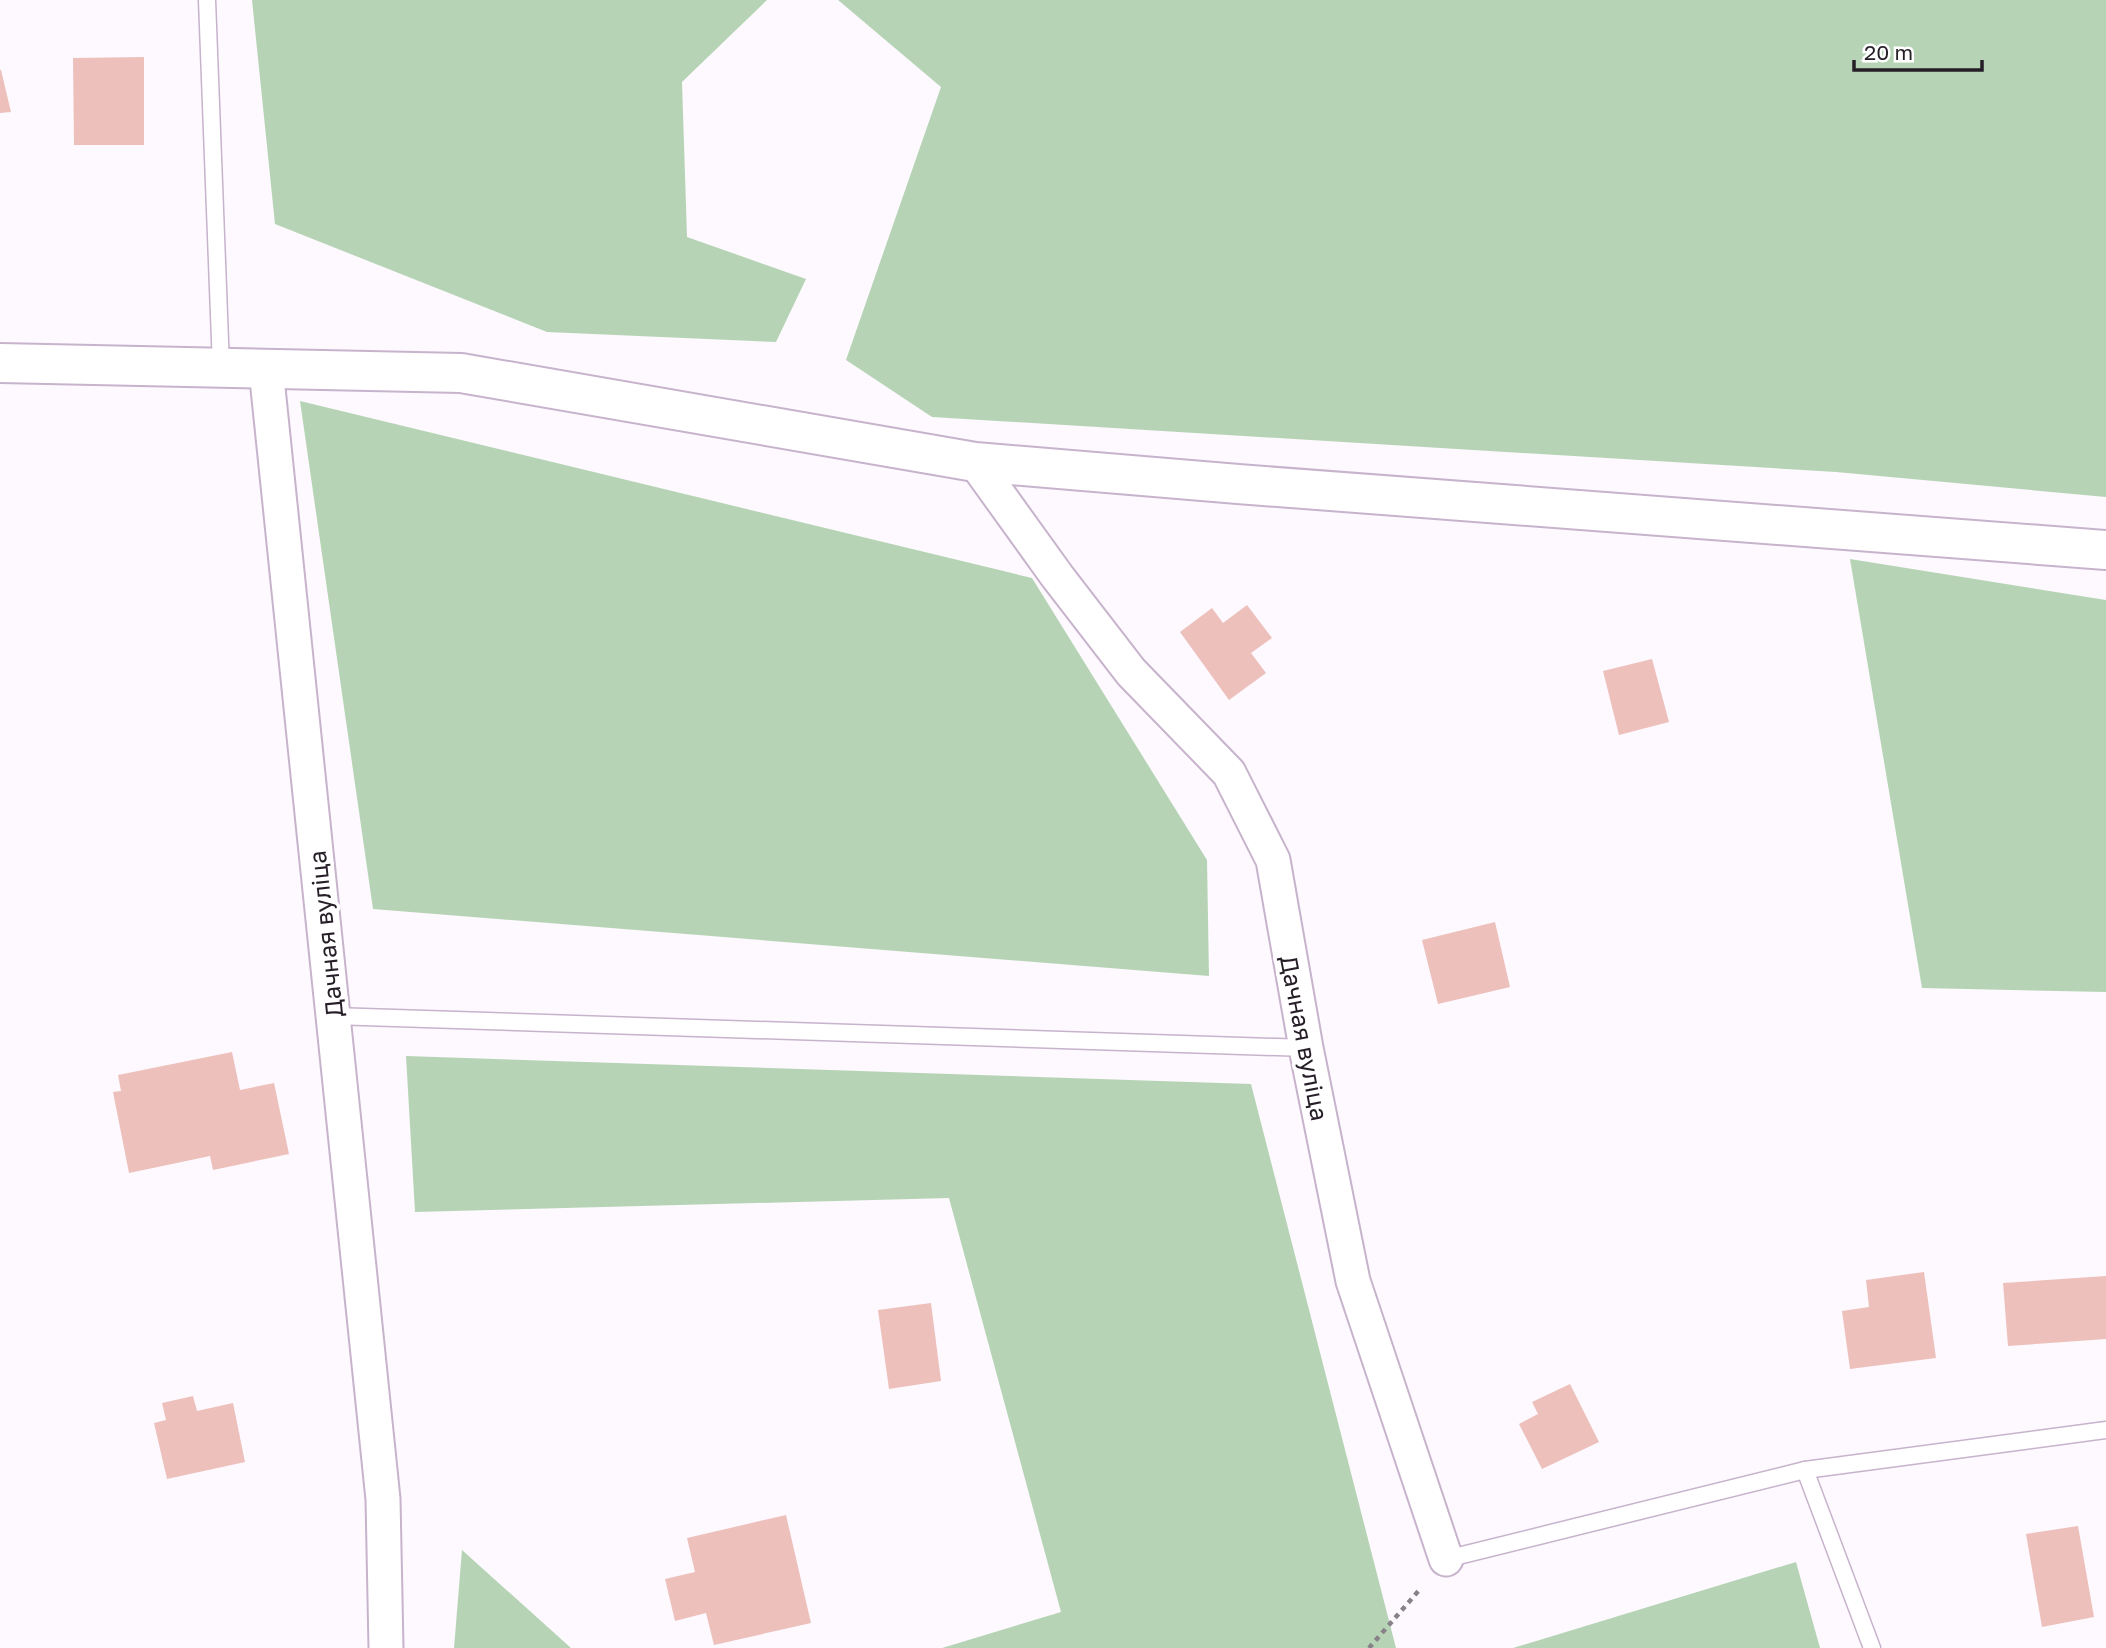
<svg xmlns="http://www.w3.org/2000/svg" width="2106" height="1648" font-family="'Golos Text',sans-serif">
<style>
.forest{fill:#b6d4b5}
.building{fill:#edc0bc}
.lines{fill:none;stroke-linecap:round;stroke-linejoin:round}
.service-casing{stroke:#c7b3cc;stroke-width:19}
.minor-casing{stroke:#c7b3cc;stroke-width:37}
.tertiary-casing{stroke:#c7b3cc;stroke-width:42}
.path{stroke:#878188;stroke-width:4.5;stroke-dasharray:5 5;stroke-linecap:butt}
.service{stroke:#fff;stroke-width:16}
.minor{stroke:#fff;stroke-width:33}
.tertiary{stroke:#fff;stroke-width:38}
.labels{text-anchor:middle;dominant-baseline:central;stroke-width:7;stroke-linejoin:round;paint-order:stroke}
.street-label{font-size:24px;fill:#261e27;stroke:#fff}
</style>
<rect width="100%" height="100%" fill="#fdf9fe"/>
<!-- forest -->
<g class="forest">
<path d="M252,0H767L682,82L687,237L806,279L776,342L547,332L275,224Z"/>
<path d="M838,0H2106V497L1836,472L932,417L846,360L941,87Z"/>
<path d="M300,401L1032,578L1207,860L1209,976L373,909Z"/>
<path d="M1850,559L2106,600V992L1922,988Z"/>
<path d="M406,1056L1251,1084L1396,1648H942L1061,1612L949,1198L415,1212Z"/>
<path d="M462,1550L571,1648H454Z"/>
<path d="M1796,1562L1820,1648H1513Z"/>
</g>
<!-- building -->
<g class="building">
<path d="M144,57V145H74L73,58Z"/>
<path d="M0,70H1L11,112L0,113Z"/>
<path d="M1247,605L1272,638L1251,653L1266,673L1229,700L1180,632L1212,608L1223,623Z"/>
<path d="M1652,659L1669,722L1619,735L1603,671Z"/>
<path d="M1495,922L1510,987L1438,1004L1422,940Z"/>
<path d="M232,1052L240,1090L274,1083L289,1154L213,1170L210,1156L129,1173L113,1092L121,1091L118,1075Z"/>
<path d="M1924,1272L1936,1358L1850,1369L1842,1311L1869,1307L1866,1280Z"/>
<path d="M2106,1276V1339L2008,1346L2003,1283Z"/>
<path d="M931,1303L941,1381L889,1389L878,1310Z"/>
<path d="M1570,1384L1599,1442L1542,1469L1519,1424L1538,1414L1532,1402Z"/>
<path d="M193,1396L197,1411L233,1403L245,1462L167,1479L154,1423L166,1420L162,1403Z"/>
<path d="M786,1515L811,1623L714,1645L706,1613L675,1621L665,1579L695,1572L687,1538Z"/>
<path d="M2078,1526L2094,1617L2042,1627L2026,1534Z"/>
</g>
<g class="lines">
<defs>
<g id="service">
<path d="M207,0L221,367"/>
<path d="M333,1016L1306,1048"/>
<path d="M1805,1470L2106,1430"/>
<path d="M1446,1559L1805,1470L1872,1648"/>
</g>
<g id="minor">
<path d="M266,369L383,1499L386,1648"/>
<path d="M975,462L1057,576L1131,672L1229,773L1273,860L1306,1048L1353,1281L1446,1559"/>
</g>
<path id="tertiary" d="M0,363L461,373L975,462L1238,484L2106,550"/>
</defs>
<!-- service casing -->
<use href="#service" class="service-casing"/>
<!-- minor casing -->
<use href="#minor" class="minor-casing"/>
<!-- tertiary casing -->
<use href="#tertiary" class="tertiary-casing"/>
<!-- path -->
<path class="path" d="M1369,1648L1421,1588"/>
<!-- service -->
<use href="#service" class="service"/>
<!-- minor -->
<use href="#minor" class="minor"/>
<!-- tertiary -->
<use href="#tertiary" class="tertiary"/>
</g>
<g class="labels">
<!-- street labels -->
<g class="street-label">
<text transform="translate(325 934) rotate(-96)">Дачная вуліца</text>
<text transform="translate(1305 1038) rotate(79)">Дачная вуліца</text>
</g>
</g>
<!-- scale -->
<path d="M1854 60v10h128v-10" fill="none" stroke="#261e27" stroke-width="3.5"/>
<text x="1864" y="60" font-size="21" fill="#261e27" stroke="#ffffff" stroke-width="5" paint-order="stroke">20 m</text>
</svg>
